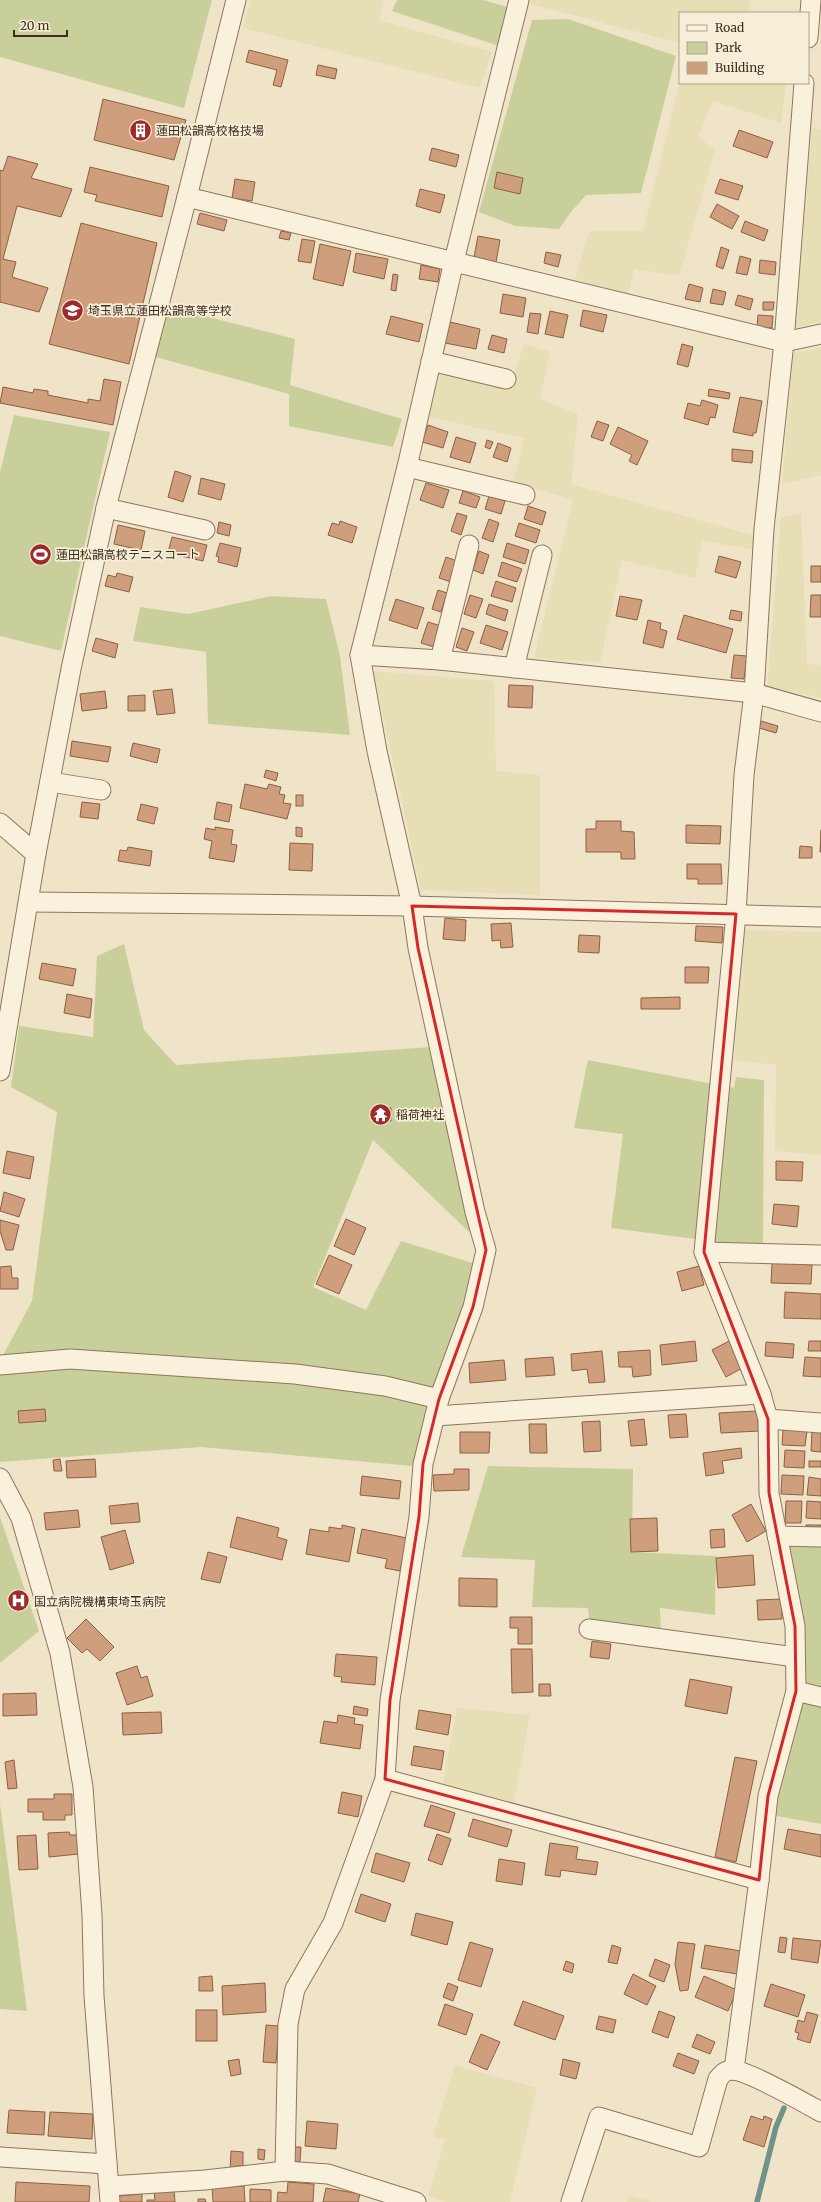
<svg xmlns="http://www.w3.org/2000/svg" width="821" height="2202" font-family="Merriweather,'Noto Sans JP',serif">
<style>
.farmland{fill:#e6deb5}
.green{fill:#c9cf9b}
.lines{fill:none;stroke-linecap:round;stroke-linejoin:round}
.stream{stroke:#6f938a;stroke-width:5.5}
.building{fill:#cf9f7d;stroke:#8d5f41}
.street-casing{stroke:#8d765c;stroke-width:21}
.street{stroke:#faf1dc;stroke-width:19}
.marked{fill:none;stroke:#d62828;stroke-width:3;stroke-linejoin:round}
.labels{text-anchor:middle;dominant-baseline:central;stroke-width:3.5;stroke-linejoin:round;paint-order:stroke}
.poi-label{font-size:12px;fill:#3d2e20;stroke:#f7eed8;text-anchor:start}
</style>
<rect width="100%" height="100%" fill="#f0e4c8"/>
<!-- farmland -->
<g class="farmland">
<path d="M251,0H384L379,20L492,52L480,88L243,28Z"/>
<path d="M531,0H751L749,9L758,13H680V43L530,4Z"/>
<path d="M680,82L786,83L781,123L713,101L698,137L715,150L679,276L634,269L628,295L575,279L589,231H643Z"/>
<path d="M812,127L821,130V322L795,328Z"/>
<path d="M524,344L550,352L540,399L578,414L571,484L755,536L756,550L702,541L695,578L622,560L600,662L534,658L573,500L513,482L524,438L429,417L440,374L509,390Z"/>
<path d="M821,347V475L782,484L793,353Z"/>
<path d="M801,513L807,664L821,665V698L767,686L781,517Z"/>
<path d="M373,671L494,681L496,771L540,775V895L421,890Z"/>
<path d="M742,930L821,932V1155L775,1151L776,1065L734,1060Z"/>
<path d="M457,1708L530,1715L513,1807L442,1786Z"/>
<path d="M455,2065L537,2088L510,2202H445L428,2196L445,2140L433,2136Z"/>
<path d="M628,2195L653,2202H627Z"/>
</g>
<!-- green -->
<g class="green">
<path d="M0,0H212L184,108L0,57Z"/>
<path d="M397,0H483L508,7L499,46L392,11Z"/>
<path d="M568,19L676,56L641,193L586,195L571,212L559,229L515,226L479,212L532,20Z"/>
<path d="M165,306L295,339L290,385L402,419L393,447L289,426V394L152,356Z"/>
<path d="M14,415L110,432L61,651L0,636V472Z"/>
<path d="M271,596L326,599L340,656L350,735L208,724L206,652L133,641L140,607L188,614Z"/>
<path d="M124,944L144,1030L176,1065L431,1047L470,1233L373,1140L313,1287L366,1310L401,1241L479,1265L412,1466L201,1447L0,1462V1361L32,1301L57,1112L11,1087L19,1026L93,1037L97,956Z"/>
<path d="M588,1060L734,1088L736,1077L764,1080L763,1248L611,1228L623,1134L574,1128Z"/>
<path d="M488,1466L633,1469L632,1552L716,1556L715,1615L660,1608L661,1636L590,1629L588,1608L532,1607L535,1560L461,1557Z"/>
<path d="M0,1517L39,1631L0,1663Z"/>
<path d="M786,1542L821,1543V1824L771,1815L800,1700Z"/>
<path d="M0,1804L27,2011L0,2009Z"/>
</g>
<g class="lines">
<!-- stream -->
<path class="stream" d="M757,2202L776,2127L784,2108"/>
</g>
<!-- building -->
<g class="building">
<path d="M249,50L288,60L281,87L273,85L277,70L246,62Z"/>
<path d="M318,65L337,69L335,79L316,75Z"/>
<path d="M103,99L186,120L174,160L94,140Z"/>
<path d="M739,130L773,142L767,158L733,146Z"/>
<path d="M432,148L459,155L456,167L429,160Z"/>
<path d="M8,156L38,164L31,178L72,189L61,217L17,206L3,259L16,262L12,277L48,288L39,312L0,302V170L3,171Z"/>
<path d="M90,167L169,186L162,217L95,201L97,195L84,192Z"/>
<path d="M497,172L523,178L520,194L494,188Z"/>
<path d="M235,179L255,182L252,201L232,198Z"/>
<path d="M720,179L743,186L738,200L715,193Z"/>
<path d="M420,189L445,195L440,213L416,206Z"/>
<path d="M717,204L739,216L732,229L710,217Z"/>
<path d="M200,213L227,220L224,231L197,224Z"/>
<path d="M745,221L768,230L764,241L741,232Z"/>
<path d="M81,223L157,243L129,364L49,344Z"/>
<path d="M281,231L291,233L289,240L279,238Z"/>
<path d="M478,236L500,240L496,262L474,257Z"/>
<path d="M302,239L315,241L311,263L298,261Z"/>
<path d="M320,244L351,251L343,286L313,279Z"/>
<path d="M721,247L729,250L723,269L716,266Z"/>
<path d="M546,252L561,255L558,267L544,263Z"/>
<path d="M356,253L388,259L384,279L353,272Z"/>
<path d="M740,256L751,259L747,275L736,273Z"/>
<path d="M760,260L776,262L775,275L759,273Z"/>
<path d="M421,265L440,269L438,282L419,279Z"/>
<path d="M393,274L398,275L396,291L391,290Z"/>
<path d="M689,284L703,288L700,302L685,299Z"/>
<path d="M713,289L726,292L723,305L710,303Z"/>
<path d="M503,294L526,298L523,317L500,313Z"/>
<path d="M738,295L753,299L750,310L735,305Z"/>
<path d="M763,302H774L773,310H763Z"/>
<path d="M583,310L607,315L603,332L580,326Z"/>
<path d="M550,311L568,315L563,338L545,334Z"/>
<path d="M530,313L541,314L538,334L527,332Z"/>
<path d="M758,315L773,316L772,328L757,327Z"/>
<path d="M391,316L423,324L419,342L386,334Z"/>
<path d="M450,322L480,329L476,349L445,343Z"/>
<path d="M492,335L507,339L504,353L488,349Z"/>
<path d="M682,344L693,347L688,367L677,364Z"/>
<path d="M104,379L121,382L113,425L0,403L3,387L33,393L34,389L48,391V395L88,403V399L100,401Z"/>
<path d="M709,389L730,393L729,399L708,396Z"/>
<path d="M740,397L762,401L756,433H753V436L733,432Z"/>
<path d="M702,400L718,405L715,418L710,417L708,425L684,418L688,403L700,406Z"/>
<path d="M597,421L609,425L603,441L591,437Z"/>
<path d="M428,425L448,432L443,448L422,442Z"/>
<path d="M618,427L648,441L637,465L629,461L632,455L610,444Z"/>
<path d="M456,437L476,443L470,463L450,457Z"/>
<path d="M487,440L493,442L490,449L485,447Z"/>
<path d="M498,443L511,448L507,462L493,457Z"/>
<path d="M732,449L753,451L752,463L732,461Z"/>
<path d="M175,471L191,476L183,502L168,497Z"/>
<path d="M201,478L225,484L221,500L198,494Z"/>
<path d="M426,483L449,490L443,508L420,500Z"/>
<path d="M463,491L480,497L476,508L459,503Z"/>
<path d="M489,496L505,501L501,514L485,509Z"/>
<path d="M528,506L546,512L542,525L524,519Z"/>
<path d="M457,513L467,516L461,535L451,531Z"/>
<path d="M489,519L499,523L493,542L482,538Z"/>
<path d="M340,521L357,527L352,543L328,535L332,523L339,525Z"/>
<path d="M219,522L231,525L229,536L217,533Z"/>
<path d="M519,523L540,530L536,543L515,536Z"/>
<path d="M118,525L145,531L141,550L114,544Z"/>
<path d="M172,537L207,545L203,561L168,553Z"/>
<path d="M220,543L241,548L237,567L218,562L219,557L216,556Z"/>
<path d="M507,543L529,550L525,564L503,557Z"/>
<path d="M479,551L489,555L483,574L473,570Z"/>
<path d="M719,556L741,562L736,578L715,572Z"/>
<path d="M446,557L457,561L451,582L439,578Z"/>
<path d="M502,562L522,569L517,582L498,576Z"/>
<rect x="811" y="566" width="10" height="16"/>
<path d="M117,573L133,577L129,592L105,586L108,575L116,577Z"/>
<path d="M496,581L516,588L512,602L491,596Z"/>
<path d="M438,590L447,593L441,612L432,609Z"/>
<path d="M470,595L483,599L476,618L464,614Z"/>
<path d="M811,595H821V617H810Z"/>
<path d="M620,596L642,600L637,620L616,616Z"/>
<path d="M396,599L424,608L417,629L389,620Z"/>
<path d="M489,604L508,610L505,621L486,614Z"/>
<path d="M731,610L742,612L741,621L729,619Z"/>
<path d="M684,615L733,629L726,653L677,639Z"/>
<path d="M648,620L661,623L660,629L667,631L663,648L643,643Z"/>
<path d="M428,622L441,626L434,647L421,643Z"/>
<path d="M486,625L508,632L502,650L480,643Z"/>
<path d="M462,628L474,632L467,651L456,647Z"/>
<path d="M96,638L118,644L115,658L92,651Z"/>
<path d="M734,655L747,656L744,679L731,678Z"/>
<path d="M509,685L533,686L532,708L508,707Z"/>
<path d="M172,689L175,713L157,715L153,691Z"/>
<path d="M105,691L107,708L82,711L80,694Z"/>
<path d="M145,695V711H128V696Z"/>
<path d="M761,721L778,726L776,733L759,728Z"/>
<path d="M72,741L111,747L108,762L70,756Z"/>
<path d="M133,743L160,749L157,763L130,756Z"/>
<path d="M266,770L278,773L276,781L264,777Z"/>
<path d="M245,784L267,789L269,784L281,787L279,794L285,795L283,803L291,804L287,819L240,808Z"/>
<rect x="296" y="795" width="7" height="11"/>
<path d="M82,802L100,804L98,819L80,817Z"/>
<path d="M217,802L232,805L229,822L214,819Z"/>
<path d="M141,804L158,808L154,824L137,820Z"/>
<path d="M596,821H621V831L634,832L635,859H621V852H586V829H596Z"/>
<path d="M686,825L721,826L720,844L686,843Z"/>
<path d="M215,827L233,830L231,844L237,845L234,862L209,858L212,841L204,839L206,828L215,830Z"/>
<path d="M296,827L302,828V837L296,836Z"/>
<path d="M821,830V852H820Z"/>
<path d="M290,843L313,844L312,871L289,870Z"/>
<path d="M800,846L812,847V858H799Z"/>
<path d="M128,847L152,851L150,866L118,861L120,850L127,851Z"/>
<path d="M687,864H721L722,884H698V879H687Z"/>
<path d="M445,918L466,920L465,941L443,939Z"/>
<path d="M511,923L513,947L501,948L500,940L492,941L491,924Z"/>
<path d="M696,926L723,927L722,943L695,941Z"/>
<path d="M579,935L600,936L599,953L578,952Z"/>
<path d="M42,963L76,969L73,986L39,979Z"/>
<path d="M685,967H709L708,983H685Z"/>
<path d="M67,994L92,999L90,1018L64,1013Z"/>
<path d="M680,997V1009H641V998Z"/>
<path d="M372,1108H391V1121L372,1120Z"/>
<path d="M7,1151L34,1157L30,1179L3,1173Z"/>
<path d="M776,1161L803,1162L802,1181L776,1180Z"/>
<path d="M4,1192L25,1199L19,1217L0,1211Z"/>
<path d="M774,1204L799,1206L797,1227L772,1224Z"/>
<path d="M346,1219L366,1228L354,1255L334,1246Z"/>
<path d="M0,1220L19,1225L13,1250H6L0,1231Z"/>
<path d="M329,1255L352,1265L339,1294L316,1284Z"/>
<path d="M772,1263L812,1265L811,1284L771,1283Z"/>
<path d="M11,1266L12,1278H18V1289H0V1267Z"/>
<path d="M699,1266L704,1285L682,1291L677,1272Z"/>
<path d="M785,1292L821,1294V1319L784,1318Z"/>
<path d="M695,1341L697,1361L662,1365L660,1345Z"/>
<path d="M729,1341L744,1367L726,1377L712,1350Z"/>
<path d="M809,1341H821V1351H808Z"/>
<path d="M766,1342L794,1344L793,1358L765,1356Z"/>
<path d="M650,1350L651,1375L633,1377L632,1367H619L618,1352Z"/>
<path d="M602,1351L605,1382L589,1383L587,1369L572,1371L571,1354Z"/>
<path d="M553,1357L555,1375L526,1377L525,1359Z"/>
<path d="M805,1357L821,1358V1377L803,1376Z"/>
<path d="M504,1360L506,1380L470,1383L469,1363Z"/>
<path d="M45,1409L46,1421L19,1423L18,1411Z"/>
<path d="M757,1411L759,1431L721,1433L719,1413Z"/>
<path d="M686,1414L688,1437L670,1438L668,1415Z"/>
<path d="M644,1419L647,1445L631,1446L628,1421Z"/>
<path d="M600,1421L601,1451L584,1452L582,1422Z"/>
<path d="M529,1424H546L547,1453H530Z"/>
<path d="M783,1430L807,1431L805,1446L782,1445Z"/>
<path d="M812,1430L821,1431V1452L811,1451Z"/>
<path d="M460,1432H490L489,1453H460Z"/>
<path d="M741,1448L742,1458L722,1461L724,1473L706,1476L703,1453Z"/>
<path d="M785,1450L805,1451L804,1468L784,1467Z"/>
<path d="M60,1459L62,1471H54L53,1460Z"/>
<path d="M95,1459L96,1477L67,1478L66,1461Z"/>
<rect x="809" y="1461" width="12" height="6"/>
<path d="M454,1469H469V1490L434,1491L433,1475L454,1474Z"/>
<path d="M782,1475L804,1476L803,1495L781,1494Z"/>
<path d="M362,1476L401,1481L399,1499L360,1495Z"/>
<path d="M809,1477L821,1479V1496L807,1495Z"/>
<path d="M786,1501H802L801,1523H785Z"/>
<path d="M807,1501L821,1502V1519L806,1518Z"/>
<path d="M138,1503L140,1522L111,1524L109,1506Z"/>
<path d="M751,1504L766,1531L747,1542L732,1515Z"/>
<path d="M78,1510L80,1527L46,1530L44,1513Z"/>
<path d="M237,1517L279,1528L277,1537L287,1540L282,1560L230,1547Z"/>
<path d="M657,1518L658,1551L631,1552L630,1519Z"/>
<path d="M342,1525L355,1528L349,1562L306,1554L310,1529L329,1532V1527L342,1529Z"/>
<path d="M806,1525H821V1530L806,1529Z"/>
<path d="M362,1529L407,1538L400,1571L385,1568L387,1559L357,1553Z"/>
<path d="M724,1529L725,1547L711,1548L710,1530Z"/>
<path d="M125,1530L134,1563L110,1570L101,1537Z"/>
<path d="M208,1552L227,1557L220,1583L201,1579Z"/>
<path d="M753,1555L755,1585L718,1588L716,1558Z"/>
<path d="M459,1578L497,1579V1607L459,1606Z"/>
<path d="M782,1599V1619L758,1620L757,1600Z"/>
<path d="M510,1617H532V1644H518V1628H510Z"/>
<path d="M86,1619L114,1647L100,1661L87,1649L82,1653L67,1638Z"/>
<path d="M592,1641L611,1644L609,1659L590,1657Z"/>
<path d="M511,1649H532L533,1692L512,1693Z"/>
<path d="M336,1654L377,1657L375,1685L341,1682L342,1677L334,1676Z"/>
<path d="M137,1666L141,1678L147,1676L153,1696L127,1705L116,1673Z"/>
<path d="M690,1679L732,1687L727,1714L685,1706Z"/>
<path d="M539,1684H550L551,1696H539Z"/>
<path d="M36,1693L37,1715L3,1716V1694Z"/>
<path d="M354,1706L368,1709L367,1716L353,1714Z"/>
<path d="M419,1710L451,1715L448,1735L416,1729Z"/>
<path d="M161,1712L162,1733L123,1735L122,1713Z"/>
<path d="M338,1715L355,1718L354,1724L363,1725L360,1749L320,1743L324,1721L337,1723Z"/>
<path d="M414,1746L444,1751L441,1770L411,1765Z"/>
<path d="M735,1757L757,1761L736,1862L715,1857Z"/>
<path d="M14,1760L17,1788L8,1789L5,1762Z"/>
<path d="M342,1792L362,1796L358,1817L338,1813Z"/>
<path d="M54,1794H72V1815H65V1820H43V1812H28V1799H54Z"/>
<path d="M431,1805L455,1813L449,1833L424,1826Z"/>
<path d="M473,1819L512,1830L507,1847L468,1836Z"/>
<path d="M788,1829L821,1835V1857L784,1849Z"/>
<path d="M69,1832L70,1835H77L79,1854L49,1857L48,1833Z"/>
<path d="M437,1834L451,1839L442,1865L428,1860Z"/>
<path d="M36,1835L38,1869L19,1870L17,1836Z"/>
<path d="M550,1843L578,1847L576,1859L598,1862L596,1875L561,1870L560,1877L545,1875Z"/>
<path d="M376,1853L410,1863L404,1882L371,1872Z"/>
<path d="M499,1859L525,1863L522,1885L496,1881Z"/>
<path d="M361,1894L391,1904L385,1922L355,1912Z"/>
<path d="M416,1913L453,1922L447,1945L411,1935Z"/>
<path d="M780,1937L787,1938L785,1953L778,1952Z"/>
<path d="M793,1938L821,1941L818,1963L791,1959Z"/>
<path d="M470,1942L493,1949L481,1987L458,1980Z"/>
<path d="M678,1942L695,1944L688,1990L680,1991L675,1964Z"/>
<path d="M612,1945L621,1948L617,1964L608,1962Z"/>
<path d="M705,1945L741,1951L737,1974L701,1968Z"/>
<path d="M655,1959L670,1965L664,1982L649,1976Z"/>
<path d="M566,1961L574,1964L572,1973L563,1970Z"/>
<path d="M633,1974L656,1986L647,2005L624,1994Z"/>
<path d="M212,1976L213,1991H199V1977Z"/>
<path d="M704,1976L737,1990L728,2011L695,1997Z"/>
<path d="M265,1983L266,2012L223,2015L222,1986Z"/>
<path d="M448,1983L458,1987L453,2001L443,1997Z"/>
<path d="M771,1984L805,1995L798,2017L764,2006Z"/>
<path d="M523,2001L564,2016L555,2040L514,2025Z"/>
<path d="M445,2004L473,2014L466,2035L438,2025Z"/>
<rect x="196" y="2010" width="21" height="31"/>
<path d="M659,2011L675,2017L668,2038L652,2032Z"/>
<path d="M807,2012L818,2015L810,2043L797,2039L799,2033L795,2032L798,2020L804,2022Z"/>
<path d="M599,2016L616,2020L613,2033L596,2029Z"/>
<path d="M266,2025L279,2026L276,2063L263,2062Z"/>
<path d="M481,2034L500,2042L487,2070L469,2062Z"/>
<path d="M697,2034L715,2042L710,2054L692,2047Z"/>
<path d="M678,2053L699,2061L694,2074L673,2066Z"/>
<path d="M239,2059L241,2074L231,2076L228,2061Z"/>
<path d="M563,2059L580,2063L576,2079L560,2075Z"/>
<path d="M9,2110L45,2112L44,2135L7,2133Z"/>
<path d="M50,2112L93,2114L92,2139L48,2136Z"/>
<path d="M751,2116L763,2120L764,2116L772,2119L764,2147L743,2140Z"/>
<path d="M307,2121L338,2124L336,2149L305,2146Z"/>
<path d="M295,2147H301L300,2162H294Z"/>
<path d="M258,2149L265,2150L264,2160L258,2159Z"/>
<path d="M231,2151L243,2152V2166H236V2172H230Z"/>
<path d="M16,2182L90,2186L89,2202H15Z"/>
<path d="M288,2182L314,2184L313,2202H277L278,2192L287,2193Z"/>
<path d="M244,2186L245,2202H213L212,2187Z"/>
<path d="M326,2188L360,2194L358,2202H323Z"/>
<path d="M250,2189L271,2190V2202H250Z"/>
<path d="M174,2190L175,2202H147V2200H155L154,2191Z"/>
<path d="M142,2194V2202H119L118,2196Z"/>
<path d="M198,2199H205L206,2202H198Z"/>
</g>
<g class="lines">
<defs>
<g id="street">
<path d="M808,38L811,0"/>
<path d="M187,197L784,342L821,334"/>
<path d="M431,361L506,379"/>
<path d="M407,467L525,495"/>
<path d="M106,508L205,530"/>
<path d="M360,655L440,660L754,693L821,712"/>
<path d="M440,660L469,545"/>
<path d="M514,668L542,555"/>
<path d="M50,782L101,790"/>
<path d="M0,823L36,854"/>
<path d="M29,902L412,906L821,917"/>
<path d="M0,1071L36,854L71,669L106,508L187,197L236,0"/>
<path d="M704,1252L821,1255"/>
<path d="M0,1365L70,1359L295,1374L385,1386L439,1399"/>
<path d="M435,1416L761,1394"/>
<path d="M768,1419L821,1423"/>
<path d="M0,1478L21,1518L60,1653L83,1787L92,1915L94,1996L110,2202"/>
<path d="M777,1536L821,1537"/>
<path d="M589,1629L795,1657"/>
<path d="M796,1691L821,1697"/>
<path d="M385,1779L759,1880"/>
<path d="M734,2070L759,1880L768,1796L796,1691L795,1626L769,1493L768,1419L761,1394L704,1252L736,914L744,775L754,693L764,529L784,342L804,83"/>
<path d="M0,2157L107,2164"/>
<path d="M285,2171L288,2024L295,1989L333,1923L385,1779L390,1700L419,1517L423,1464L439,1399L473,1307L486,1250L475,1212L418,948L412,906L377,751L360,655L407,467L454,261L519,0"/>
<path d="M109,2186L205,2180L285,2171L328,2174L416,2202"/>
<path d="M571,2202L599,2117L699,2147L718,2079C722,2074 725,2070 733,2070C748,2071 805,2103 821,2112"/>
</g>
</defs>
<!-- street casing -->
<use href="#street" class="street-casing"/>
<!-- street -->
<use href="#street" class="street"/>
</g>
<!-- marked area -->
<path class="marked" d="M412,906L736,914L704,1252L768,1419L769,1493L795,1626L796,1691L768,1796L759,1880L385,1779L390,1700L419,1517L423,1464L439,1399L473,1307L486,1250L418,948Z"/>
<!-- icons -->
<defs>
<symbol id="building-disc" viewBox="-11 -11 22 22"><circle r="9.5" fill="#9e2a2b" stroke="#f7eed8"/><path d="M-4-6H4V6H1V3H-1V6H-4ZM-2.5-4.3h1.7v1.8h-1.7ZM.8-4.3h1.7v1.8H.8ZM-2.5-1h1.7V.8h-1.7ZM.8-1h1.7V.8H.8Z" fill="#fff"/></symbol>
<symbol id="school-disc" viewBox="-11 -11 22 22"><circle r="9.5" fill="#9e2a2b" stroke="#f7eed8"/><path d="M0-5L7-2L0 1L-7-2ZM-4 1L0 2.5L4 1V4Q0 6-4 4Z" fill="#fff"/></symbol>
<symbol id="stadium-disc" viewBox="-11 -11 22 22"><circle r="9.5" fill="#9e2a2b" stroke="#f7eed8"/><path d="M0-5a6.5 5 0 1 0 0 10a6.5 5 0 1 0 0-10ZM-3.5-1.8h7v3.6h-7Z" fill="#fff"/></symbol>
<symbol id="temple-disc" viewBox="-11 -11 22 22"><circle r="9.5" fill="#9e2a2b" stroke="#f7eed8"/><path d="M0-6L5-2H3V0L6.5 2.5H4V6H1.5V3h-3V6H-4V2.5H-6.5L-3 0V-2H-5Z" fill="#fff"/></symbol>
<symbol id="hospital-disc" viewBox="-11 -11 22 22"><circle r="9.5" fill="#9e2a2b" stroke="#f7eed8"/><path d="M-5-5h3v3.5h4V-5h3V5h-3V1.5h-4V5h-3Z" fill="#fff"/></symbol>
</defs>
<g fill-rule="evenodd">
<use href="#building-disc" x="128" y="118" width="25" height="25"/>
<use href="#school-disc" x="60" y="298" width="25" height="25"/>
<use href="#stadium-disc" x="28" y="542" width="25" height="25"/>
<use href="#temple-disc" x="368" y="1102" width="25" height="25"/>
<use href="#hospital-disc" x="6" y="1588" width="25" height="25"/>
</g>
<g class="labels">
<!-- poi labels -->
<g class="poi-label">
<text x="156" y="130">蓮田松韻高校格技場</text>
<text x="88" y="310">埼玉県立蓮田松韻高等学校</text>
<text x="56" y="554">蓮田松韻高校テニスコート</text>
<text x="396" y="1114">稲荷神社</text>
<text x="34" y="1601">国立病院機構東埼玉病院</text>
</g>
</g>
<!-- legend -->
<rect x="679" y="12" width="130" height="72" fill="#f7eed8" stroke="#ada18e"/>
<rect x="687" y="25" width="20" height="6" fill="#faf1dc" stroke="#ada18e"/>
<text x="715" y="32" font-size="12" fill="#3d2e20">Road</text>
<rect x="687" y="42" width="20" height="12" fill="#c9cf9b" stroke="#ada18e"/>
<text x="715" y="52" font-size="12" fill="#3d2e20">Park</text>
<rect x="687" y="62" width="20" height="12" fill="#cf9f7d" stroke="#ada18e"/>
<text x="715" y="72" font-size="12" fill="#3d2e20">Building</text>
<!-- scale -->
<path d="M14 30v6h53v-6" fill="none" stroke="#3d2e20" stroke-width="2"/>
<text x="20" y="30" font-size="12" fill="#3d2e20" stroke="#f7eed8" stroke-width="3" paint-order="stroke">20 m</text>
</svg>
